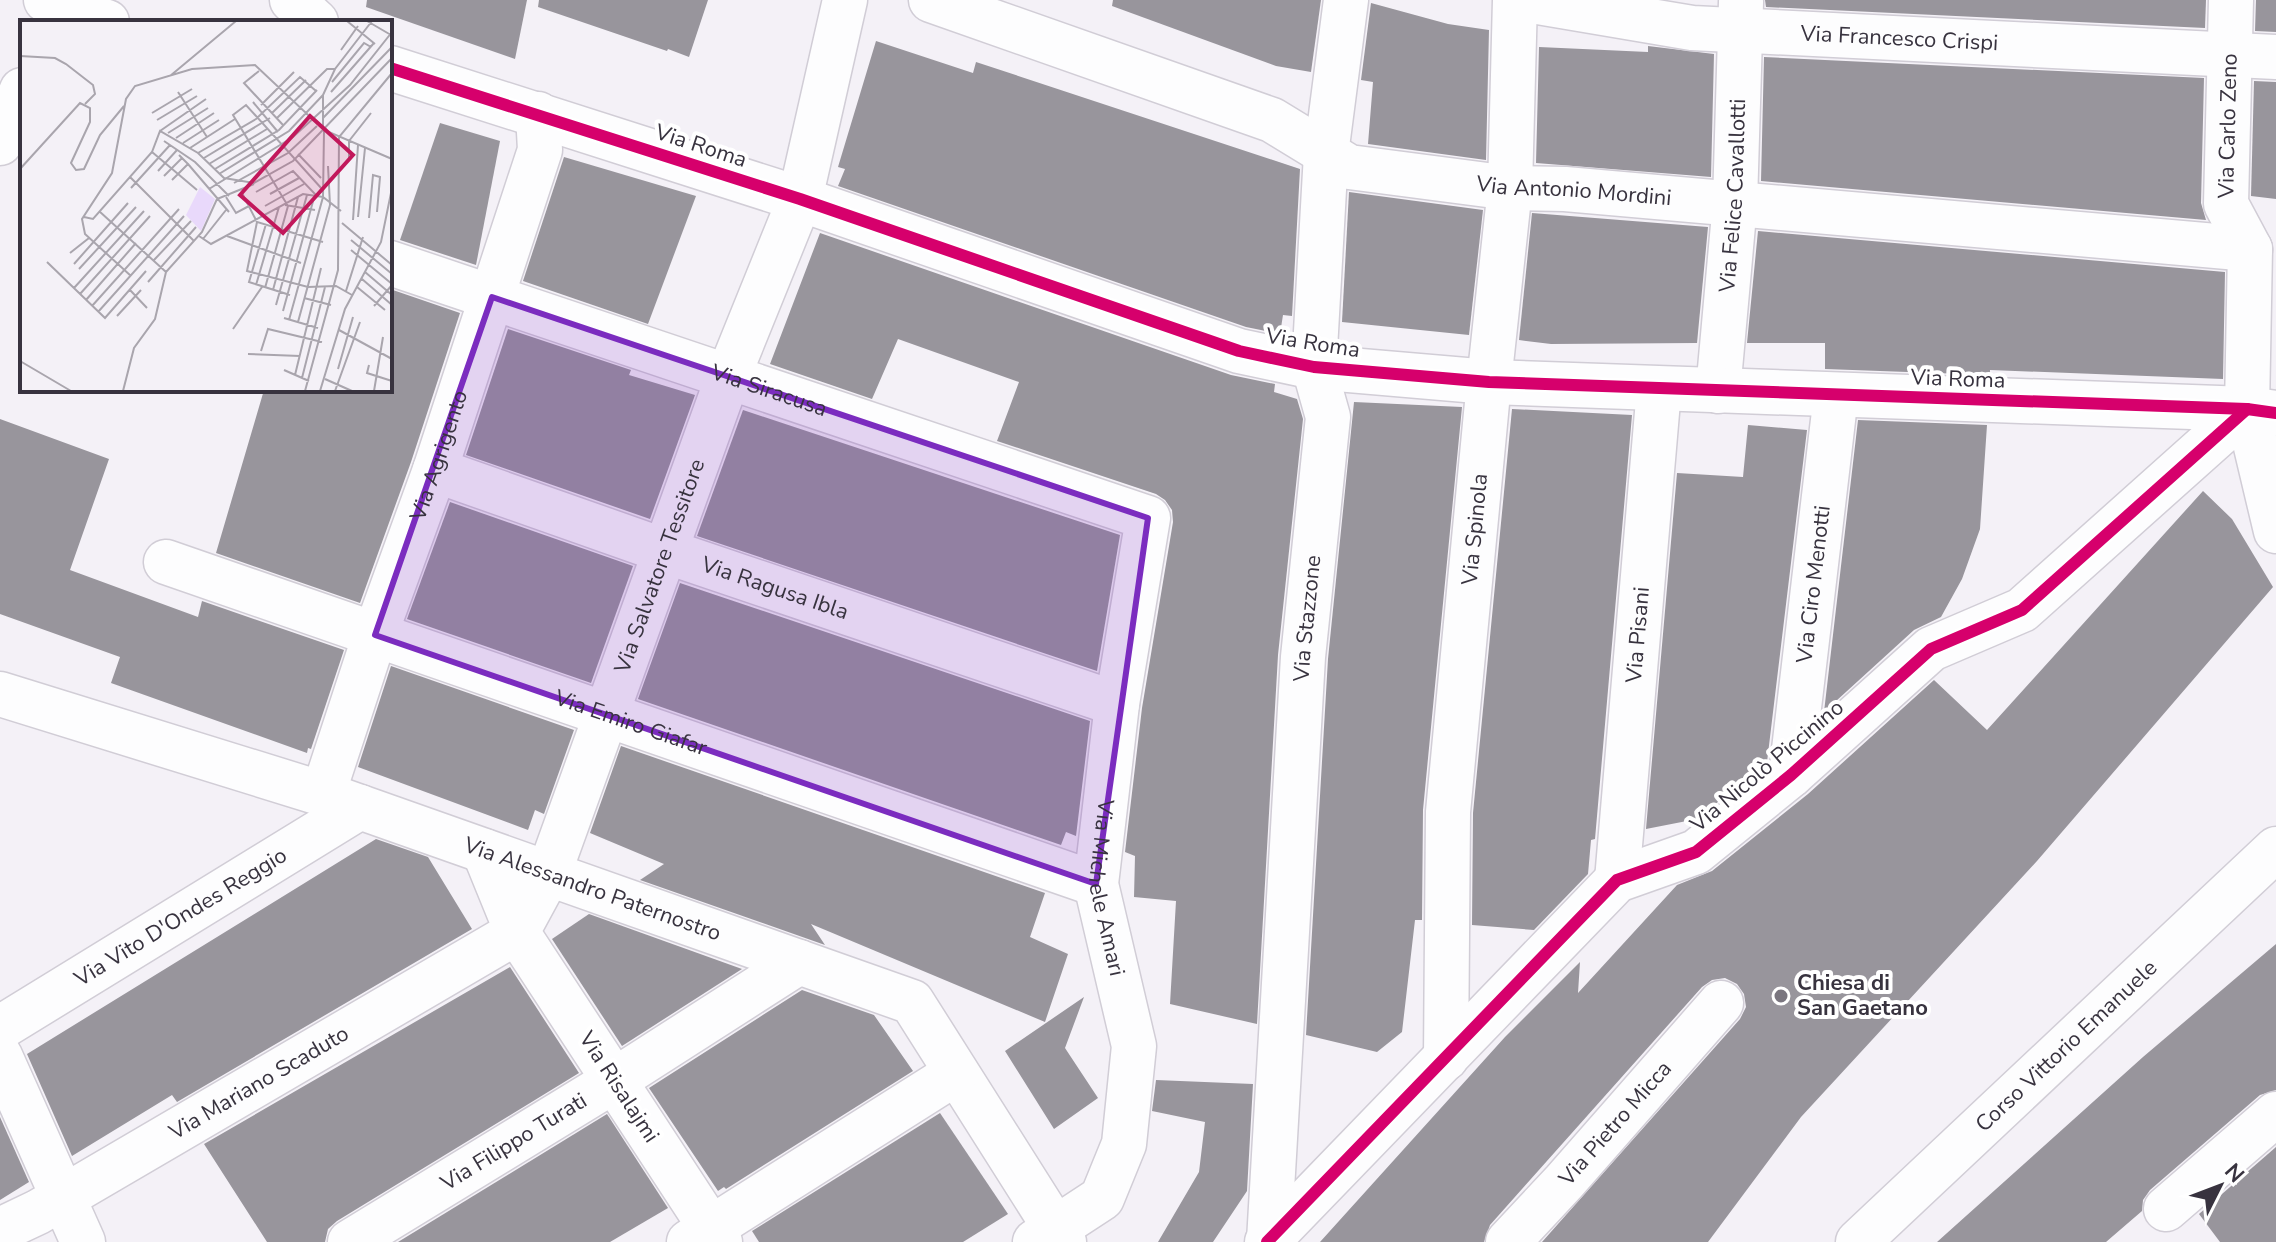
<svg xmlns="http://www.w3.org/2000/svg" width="2276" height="1242" font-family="'Nunito Sans',sans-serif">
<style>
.building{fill:#98959c}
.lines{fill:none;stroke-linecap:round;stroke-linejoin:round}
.minor-casing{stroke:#d1cdd6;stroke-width:47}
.tertiary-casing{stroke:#d1cdd6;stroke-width:47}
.minor{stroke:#fdfdfe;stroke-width:44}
.tertiary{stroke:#fdfdfe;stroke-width:44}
.cycleway-casing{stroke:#fff;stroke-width:17}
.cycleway{stroke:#d6006c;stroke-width:12}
.marked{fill:#7b2cbf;fill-opacity:0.2;stroke:#7b2cbf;stroke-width:6;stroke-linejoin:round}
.poi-dot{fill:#7a767f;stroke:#fff;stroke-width:3}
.labels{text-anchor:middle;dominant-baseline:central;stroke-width:8;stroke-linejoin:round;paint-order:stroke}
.street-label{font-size:22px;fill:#38333f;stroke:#fff}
.poi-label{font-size:22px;font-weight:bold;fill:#38333f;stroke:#fff;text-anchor:start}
.inset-road{fill:none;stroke:#a9a5ad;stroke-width:2}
.view{fill:#c2185b;fill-opacity:0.15;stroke:#c2185b;stroke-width:4}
.inset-edge{fill:none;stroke:#38333f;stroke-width:4}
</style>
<rect width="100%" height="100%" fill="#f4f1f7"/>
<!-- building -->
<g class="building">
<path d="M367,0H527L515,59L366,7Z"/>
<path d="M539,0H708L689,57L668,49L667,51L538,7Z"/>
<path d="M1113,0H1321L1311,72L1276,66L1112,6Z"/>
<path d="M1765,0H2206L2205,28L1766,7Z"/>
<path d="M2256,0H2276V32L2255,31Z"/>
<path d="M1371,3L1448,24L1489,30L1486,160L1368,144L1373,82L1361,80Z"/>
<path d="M876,41L973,73L976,62L1300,169L1292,316L1283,315L1280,334L1246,327L838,186L845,169L838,167Z"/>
<path d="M1648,46L1714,54L1711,177L1536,163L1539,47L1648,52Z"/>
<path d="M1764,57L2204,78L2201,203L2206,220L1761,181Z"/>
<path d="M2254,81L2276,82V199L2251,196Z"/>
<path d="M440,123L500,141L476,265L400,240Z"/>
<path d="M564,157L696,196L648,324L523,281Z"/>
<path d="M1349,192L1483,210L1469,335L1342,322Z"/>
<path d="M1532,213L1708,227L1697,343L1551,344L1519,340Z"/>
<path d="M1758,231L2225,272L2223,379L1990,370V375L1825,369V343H1747Z"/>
<path d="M820,233L1231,375L1275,384L1274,392L1297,399L1303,419L1278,655L1257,1024L1170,1004L1176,901L1134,897L1135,856L1125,852L1142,708L1173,522L1172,510L1165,500L1156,494L997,441L1019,382L898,339L872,399L770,364Z"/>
<path d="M390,289L460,313L411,462L360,603L216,553L264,390H390Z"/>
<path d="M508,329L631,370L629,375L695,395L650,519L466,455Z"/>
<path d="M1354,402L1462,407L1423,810L1422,920H1415L1402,1032L1377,1052L1306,1035L1328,659Z"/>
<path d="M1512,409L1632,415L1595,839L1591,840L1588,874L1534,930L1472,925L1473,813Z"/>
<path d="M743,410L1120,535L1097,671L697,536Z"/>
<path d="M0,419L109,459L70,570L198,617L202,601L344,650L311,749L308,748L307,753L111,683L120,657L0,614Z"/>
<path d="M1858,420L1987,425L1980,529L1962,579L1941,617L1914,630L1824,712Z"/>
<path d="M1748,425L1807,430L1767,762L1697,819L1646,829L1677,473L1743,477Z"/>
<path d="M2203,491L2232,519L2273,587L2037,861L1801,1117L1708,1242H1542L1740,1019L1746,1007L1744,994L1737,984L1725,978L1712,980L1702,987L1490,1225L1484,1242H1320L1505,1037L1580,962L1578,993L1677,885L1712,871L1808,794L1934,680L1987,730Z"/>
<path d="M450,502L633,566L591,683L407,619Z"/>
<path d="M680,583L1090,721L1076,836L1066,832L1061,845L638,699Z"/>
<path d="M391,666L574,730L544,814L535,810L528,830L358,767Z"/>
<path d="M621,746L1045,893L1030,937L1068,954L1045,1022L811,924L825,945L640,880L664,864L590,833Z"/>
<path d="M376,839L428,857L472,929L177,1102L172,1095L72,1156L27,1054Z"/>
<path d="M589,914L742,969L622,1046L552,939Z"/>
<path d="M2276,944V1090L2260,1095L2150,1190L2143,1200L2142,1211L2106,1242H1937L2143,1057Z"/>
<path d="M510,967L579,1073L337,1221L328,1229L325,1242H267L204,1144Z"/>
<path d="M802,990L874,1015L913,1071L726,1189L724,1187L718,1191L649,1088Z"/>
<path d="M1084,997L1065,1048L1098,1098L1054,1129L1005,1051Z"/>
<path d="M1156,1080L1253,1084L1247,1191L1213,1242H1158L1199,1172L1205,1122L1152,1111Z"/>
<path d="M940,1113L1008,1214L963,1242H759L752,1231Z"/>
<path d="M607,1114L668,1208L610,1242H398Z"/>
<path d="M0,1117L29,1182L0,1200Z"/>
<path d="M2276,1147V1242H2220L2199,1214Z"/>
</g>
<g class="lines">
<defs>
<g id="minor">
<path d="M46,0L57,7L107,22"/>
<path id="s1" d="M931,0L1272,120L1349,167L1510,188L1565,189L2250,249"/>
<path id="s2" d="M1526,0L1692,28L2276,57"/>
<path d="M0,143L22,90"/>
<path d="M800,199L845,0"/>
<path id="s3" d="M390,263L1148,518L1117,704L1096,884L1134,1046L1124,1144L1102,1198L1035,1242"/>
<path id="s4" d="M1718,391L1735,203L1741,2"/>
<path id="s5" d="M435,470L665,551L1117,704"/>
<path id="s6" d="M166,562L1096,884"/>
<path id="s7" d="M0,694L323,794L912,1002L1064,1242"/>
<path id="s8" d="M1791,775L1836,395"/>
<path id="s9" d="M323,794L375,635L435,470L540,150L538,114"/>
<path id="s10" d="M1617,880L1659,389"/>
<path id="s11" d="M0,1028L360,807"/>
<path d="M0,1056L83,1242"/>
<path id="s12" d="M1446,1058L1448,812L1489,382L1510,188L1515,0"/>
<path d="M2166,1209L2276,1114"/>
<path id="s13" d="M0,1230L38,1212L517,932L484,851"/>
<path id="s14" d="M1269,1241L1303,657L1328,417L1314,367L1326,154L1346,0"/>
<path id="s15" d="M350,1242L615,1080L799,962"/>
<path d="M689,1242L956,1073"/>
<path id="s16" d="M1267,1242L1617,880L1696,852L1791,775L1931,649L2022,610L2247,409L2250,249L2226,204L2231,0"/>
<path id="s17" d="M1508,1242L1564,1182L1721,1003"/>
</g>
<g id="tertiary">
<path d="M292,0L316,22"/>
<path d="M390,68L800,199L1239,351L1314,367L1489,382L2247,409L2276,413"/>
<path d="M2247,409L2276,531"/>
<path id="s18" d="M720,1242L517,932L549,873L728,377L800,199"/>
<path id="s19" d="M1858,1242L2276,849"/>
</g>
</defs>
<!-- minor casing -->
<use href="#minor" class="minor-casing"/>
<!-- tertiary casing -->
<use href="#tertiary" class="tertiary-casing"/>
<!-- minor -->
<use href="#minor" class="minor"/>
<!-- tertiary -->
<use href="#tertiary" class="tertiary"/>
<defs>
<g id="cycleway">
<path d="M390,68L800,199L1239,351L1314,367L1489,382L2247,409L2276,413"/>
<path d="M1267,1242L1617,880L1696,852L1791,775L1931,649L2022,610L2247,409"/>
</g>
</defs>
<!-- cycleway casing -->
<use href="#cycleway" class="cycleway-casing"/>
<!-- cycleway -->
<use href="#cycleway" class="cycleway"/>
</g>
<!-- marked area -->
<path class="marked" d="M492,297L1148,518L1096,884L375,635Z"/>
<!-- markers -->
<circle class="poi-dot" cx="1781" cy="996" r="8"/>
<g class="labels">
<!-- street labels -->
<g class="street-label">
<text stroke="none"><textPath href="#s2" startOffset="376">Via Francesco Crispi</textPath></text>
<text stroke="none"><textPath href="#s16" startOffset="1588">Via Carlo Zeno</textPath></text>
<text transform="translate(701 146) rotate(18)">Via Roma</text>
<text stroke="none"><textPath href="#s1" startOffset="678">Via Antonio Mordini</textPath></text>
<text stroke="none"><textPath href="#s4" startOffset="196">Via Felice Cavallotti</textPath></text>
<text transform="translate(1313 343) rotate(9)">Via Roma</text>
<text transform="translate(1958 379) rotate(2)">Via Roma</text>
<text stroke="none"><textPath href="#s3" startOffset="400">Via Siracusa</textPath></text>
<text stroke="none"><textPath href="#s9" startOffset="358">Via Agrigento</textPath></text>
<text stroke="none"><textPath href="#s12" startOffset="530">Via Spinola</textPath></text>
<text stroke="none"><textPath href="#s18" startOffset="764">Via Salvatore Tessitore</textPath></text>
<text stroke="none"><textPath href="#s8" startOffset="192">Via Ciro Menotti</textPath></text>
<text stroke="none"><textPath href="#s5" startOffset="360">Via Ragusa Ibla</textPath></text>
<text stroke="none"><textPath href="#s14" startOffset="624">Via Stazzone</textPath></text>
<text stroke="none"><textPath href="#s10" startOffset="246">Via Pisani</textPath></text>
<text stroke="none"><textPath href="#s6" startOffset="492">Via Emiro Giafar</textPath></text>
<text transform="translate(1767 766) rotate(-40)">Via Nicolò Piccinino</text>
<text stroke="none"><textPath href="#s3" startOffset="1174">Via Michele Amari</textPath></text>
<text stroke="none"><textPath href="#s7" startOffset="624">Via Alessandro Paternostro</textPath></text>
<text stroke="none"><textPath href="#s11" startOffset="212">Via Vito D'Ondes Reggio</textPath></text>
<text stroke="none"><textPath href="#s19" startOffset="286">Corso Vittorio Emanuele</textPath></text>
<text stroke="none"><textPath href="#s13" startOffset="298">Via Mariano Scaduto</textPath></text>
<text transform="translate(619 1087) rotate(57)">Via Risalajmi</text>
<text stroke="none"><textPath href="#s17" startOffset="160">Via Pietro Micca</textPath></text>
<text stroke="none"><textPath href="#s15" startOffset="192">Via Filippo Turati</textPath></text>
</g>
<!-- poi labels -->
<g class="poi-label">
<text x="1797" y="983">Chiesa di<tspan x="1797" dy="25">San Gaetano</tspan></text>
</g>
</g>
<!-- overview -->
<g transform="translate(20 20)">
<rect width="372" height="372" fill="#f4f1f7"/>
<path d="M180,167L195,179L181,211L166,195Z" fill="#e9d9fb"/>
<path class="inset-road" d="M327,1L355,24M347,1L371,15M321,30L338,6M0,36L35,38L46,44L73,65L75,74L65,84M239,51L224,63L263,105M150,56L216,1M312,62L344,23L351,27M158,72L187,117M311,72L354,23M233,82L258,112M241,85L274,52M132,93L172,69M252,93L286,60M257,98L307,49H315M303,98L372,27M137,100L177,76M303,108V75L315,49L352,1M140,111L186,79M148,113L188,88M156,118L194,93M144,121L175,142L209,176M163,123L199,100M170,128L215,99M132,132L177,170M178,133L236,99L280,57L296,71M278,134L301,158M184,138L250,98M329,138V121L351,93M168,144L209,192M189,144L247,109M0,149L60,83L70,88V102L51,143L56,150L64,149L80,115L104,86M195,149L259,110L297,70M138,151L157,130M199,154L269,111L303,75M144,156L162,138M110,157L174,221M152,160L168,144L159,135M214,163L268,133L297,106M111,168L150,125M189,169L273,117L330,65L372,12M236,172L273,151L295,174L263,291M222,173L237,202L303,222M250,174L279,158M206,177L216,193L229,186M265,185L295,190M245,186L284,164M268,186L213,95L226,85L302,169M79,191L146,252M64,197L73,199L132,132L140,111L178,133L204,158L234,163L273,141L372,38M338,197L345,128M349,198L353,155L360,157L357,192M333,200L338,125M237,202L227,251L288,267L316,266L332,275M322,203L372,245M246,204L229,262L270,275M179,216L191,224L283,174L303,177L321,191M207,216L281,243M183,219L206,190M331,220L372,254M331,230L372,264M50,233L69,218M134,240L171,201M27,242L85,298L126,251M54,244L108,183M59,249L116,187M345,252L372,275M111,256L65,214L62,199L92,153L106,79L115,66L172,49L235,45L304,110L372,139M342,259L372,285M128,262L176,207M236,265L259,187M337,267L365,290M54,268L124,191M245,268L268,186M110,270L127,288M253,270L278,177M326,271L343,217M60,274L130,196M284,278L311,285M66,280L116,223M256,285L287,175M72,286L159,189M354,286L372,265M78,292L164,196M97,296L121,270M264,298L298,308M269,300L303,177L304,111M278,302L310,185L308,146M213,309L242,267M319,310L372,339M241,331L248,309L302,322M228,334L280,336M0,341L51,371M349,345L347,353L372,361M318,349L333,297M264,350L289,361M275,355L301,248M282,358L305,267M305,359L332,371M103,371L114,328L135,299L146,252L182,212L197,179L234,164M285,371L318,250L319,117L372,53M300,371L325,289L361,222L372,168M315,371L340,302M354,371L363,317"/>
<path class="view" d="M290,96L333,135L263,213L220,175Z"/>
<rect width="372" height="372" class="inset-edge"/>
</g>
<!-- north arrow -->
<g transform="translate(2220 1186) rotate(48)" stroke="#ffffff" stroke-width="6" paint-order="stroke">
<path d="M0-6L14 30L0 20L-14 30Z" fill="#38333f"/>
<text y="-12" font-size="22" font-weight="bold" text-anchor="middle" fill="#38333f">N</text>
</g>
</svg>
